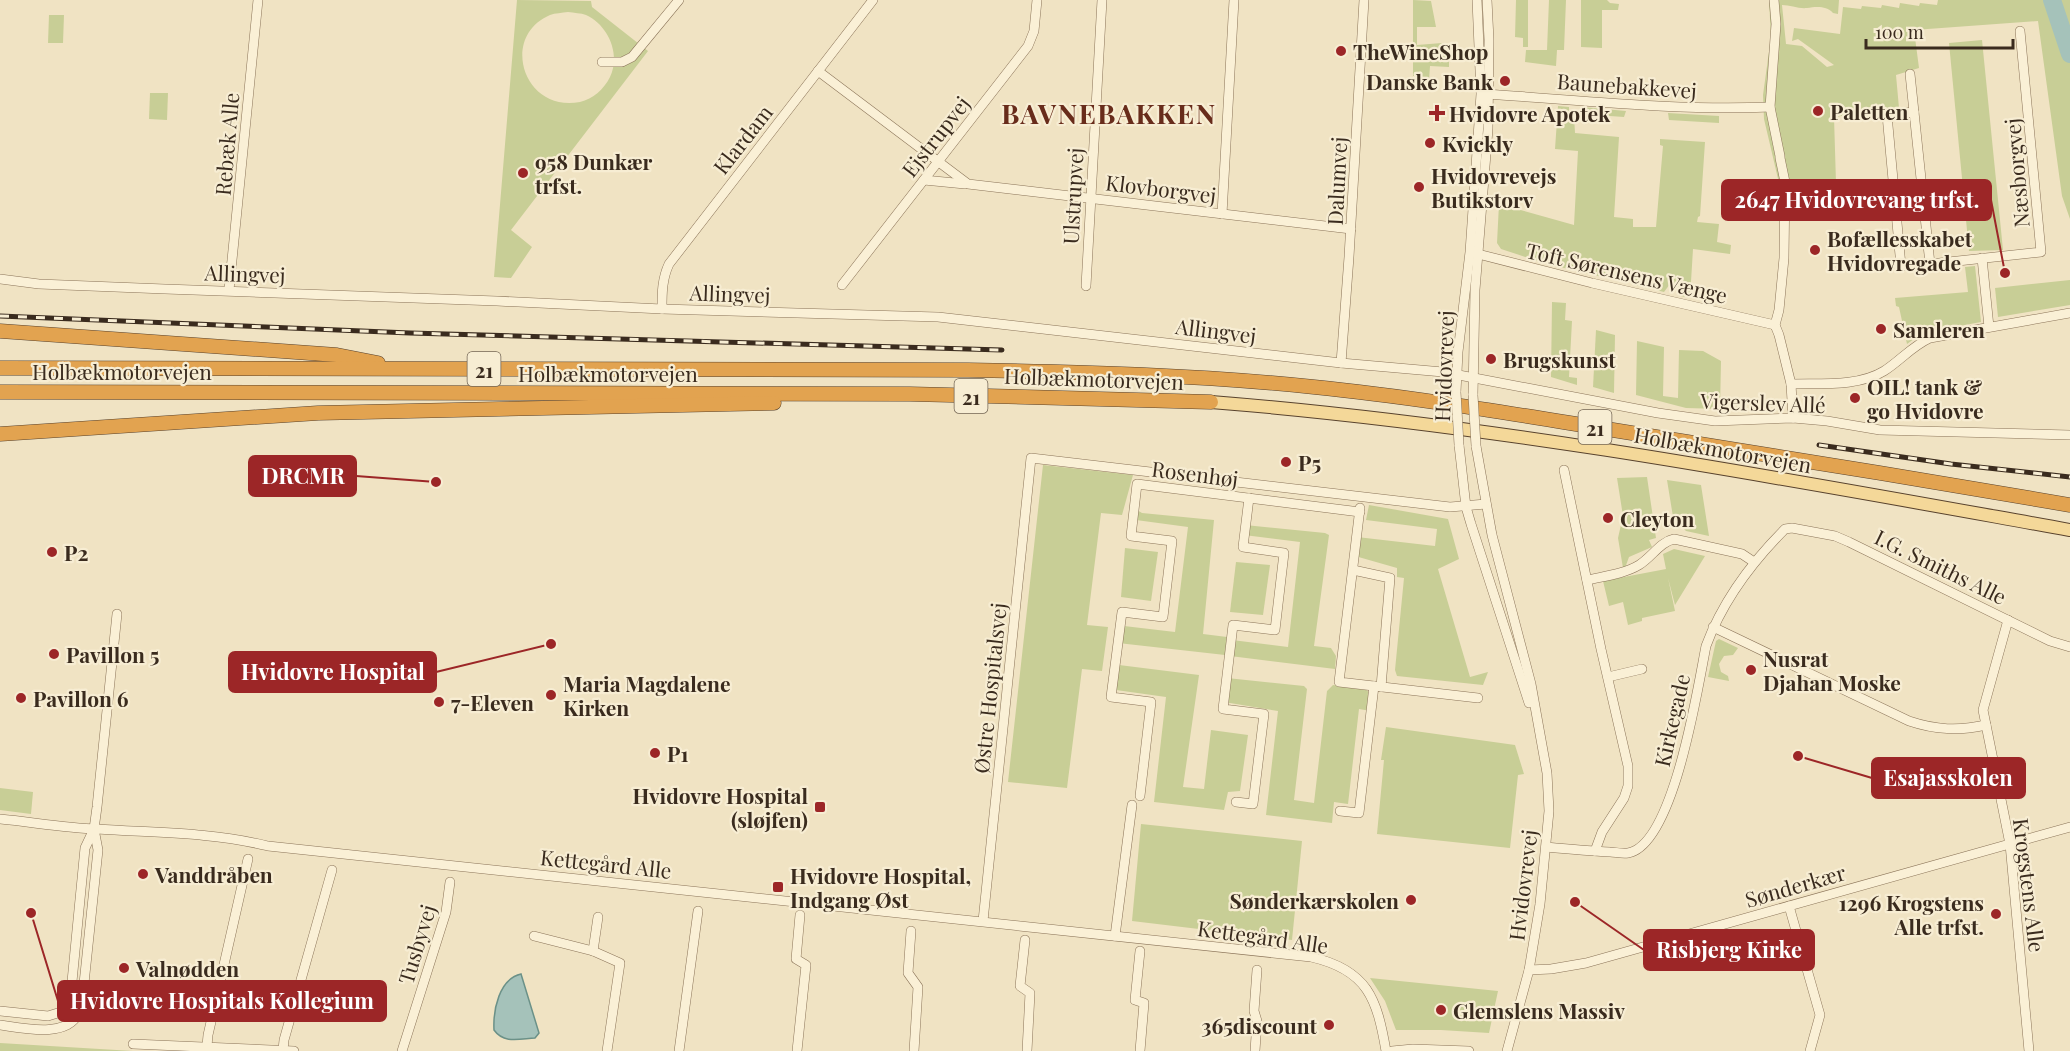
<svg xmlns="http://www.w3.org/2000/svg" width="2070" height="1051" font-family="'Playfair Display',serif">
<style>
.green{fill:#c8ce96;fill-rule:evenodd}
.water{fill:#a5c2ba;stroke:#6b9188;stroke-width:1.5}
.lines{fill:none;stroke-linecap:round;stroke-linejoin:round}
.river{stroke:#a5c2ba;stroke-width:18}
.minor-casing{stroke:#8b7459;stroke-width:10}
.major-casing{stroke:#58422d;stroke-width:14}
.highway-casing{stroke:#58422d;stroke-width:15}
.minor{stroke:#faf0d6;stroke-width:9}
.major{stroke:#f4d899;stroke-width:12}
.highway{stroke:#e2a350;stroke-width:14}
.rail-casing{stroke:#3a2b1e;stroke-width:5}
.rail{stroke:#f7edd3;stroke-width:3;stroke-dasharray:9;stroke-linecap:butt}
.minor-bridge-casing{stroke:#8b7459;stroke-width:10;stroke-linecap:butt}
.minor-bridge{stroke:#faf0d6;stroke-width:9}
.poi-dot{fill:#9c2627;stroke:#f7edd3;stroke-width:2}
.labels{text-anchor:middle;dominant-baseline:central;stroke-width:4.5;stroke-linejoin:round;paint-order:stroke}
.shield{fill:#f7edd3;stroke:#736554;stroke-width:1.5}
.shield-label{font-size:20px;font-weight:bold;fill:#3a2b1e}
.poi-label{font-size:21px;font-weight:bold;fill:#3a2b1e;stroke:#f7edd3;text-anchor:start}
.street-label{font-size:21px;fill:#3a2b1e;stroke:#f7edd3}
.district-label{font-size:27px;font-weight:bold;letter-spacing:1.5px;fill:#682c1b;stroke:#f7edd3}
.leader{fill:none;stroke:#9c2627;stroke-width:2}
.callout-dot{fill:#9c2627;stroke:#f7edd3;stroke-width:2}
.callout{fill:#9c2627;stroke:#9c2627;stroke-width:2}
.callout-label{font-size:22px;text-anchor:middle;font-weight:bold;fill:#fff}
</style>
<rect width="100%" height="100%" fill="#f0e3c3"/>
<!-- green -->
<g class="green">
<path d="M517,0L591,1L592,7L648,51L511,230L532,247L511,278L494,277ZM568,12C574,13 581,13 586,15C608,25 621,54 610,77C604,89 593,99 580,102C524,113 499,37 550,15C555,13 562,13 568,12Z"/>
<path d="M1413,0L1431,1L1436,27H1417V45L1442,43L1443,53H1449V67L1430,66L1429,81H1424V77L1413,76Z"/>
<path d="M1516,0H1528V47H1523V38L1515,37Z"/>
<path d="M1549,0H1566L1564,50H1557L1556,66L1525,62L1526,50H1547Z"/>
<path d="M1581,0H1607L1610,3L1619,4L1618,10H1602V48L1581,47Z"/>
<path d="M1769,0H1839L1838,14L1833,13C1826,5 1815,7 1807,8C1799,9 1790,5 1782,5L1786,44L1802,46L1827,67L1834,65L1798,39L1792,41L1794,28L1840,34L1843,7L1861,9L1862,6L1881,8L1882,5L1899,8L1900,3L1919,6L1920,3L1937,5L1938,0H2070V219L2062,196L2038,21L1914,30L1919,68L1896,75L1899,108L1834,117L1836,183H1779L1764,119L1763,95L1771,37Z"/>
<path d="M49,15H64L63,43H48Z"/>
<path d="M1982,40L2003,250L1969,251L1949,43Z"/>
<path d="M150,93H168L167,120L149,119Z"/>
<path d="M1558,106L1569,107V115H1574L1575,133L1619,137L1614,217L1633,219V227H1656L1663,146L1660,145V139L1705,142L1700,216L1698,217L1697,222L1719,224L1717,242L1731,245L1730,254L1693,249L1690,298L1681,296L1684,288L1670,284L1664,292L1631,284L1633,275L1618,271L1611,279L1560,267L1562,259L1547,255L1541,262L1501,249L1497,243L1499,204L1574,225L1578,151L1555,149Z"/>
<path d="M1582,107L1626,111L1624,117L1582,114Z"/>
<path d="M1668,113L1719,116V123L1669,120Z"/>
<path d="M1975,266L1981,322L1922,333L1907,344L1899,307L1896,306L1895,298L1968,292L1965,267Z"/>
<path d="M2070,280V305L1998,317L1995,288Z"/>
<path d="M1552,302L1566,303L1565,320L1572,321L1569,377L1577,378V385L1551,377Z"/>
<path d="M1596,330L1615,335L1614,393L1593,387Z"/>
<path d="M1637,341L1664,347L1663,396L1678,398L1679,350L1703,351L1721,361L1720,409L1686,408L1636,395Z"/>
<path d="M1043,465L1133,475L1122,515L1101,513L1087,625L1108,627L1102,671L1082,669L1067,788L1008,782Z"/>
<path d="M1647,477L1656,538L1649,540L1652,547L1629,557L1625,568H1623L1618,538L1623,516L1617,478Z"/>
<path d="M1667,480L1701,485L1709,536L1686,531L1682,527L1675,529Z"/>
<path d="M1369,505L1448,519L1459,559L1438,569L1470,677L1488,672L1483,685L1397,676L1395,670L1404,578L1397,577V568L1355,556L1357,537L1435,546L1437,529L1366,520Z"/>
<path d="M1137,510L1142,513L1214,520L1203,634L1227,637L1225,655L1118,643L1124,626L1175,632L1188,527L1136,520Z"/>
<path d="M1245,525L1325,533L1329,535L1314,646L1331,648L1336,656L1335,669L1230,656L1232,640L1288,647L1300,542L1244,535Z"/>
<path d="M1125,548L1158,552L1151,601L1121,597Z"/>
<path d="M1674,549L1705,556L1675,605L1668,578L1675,611L1642,618V621L1628,625L1623,602L1609,606L1603,581L1666,569L1663,554Z"/>
<path d="M1236,562L1270,565L1263,615L1230,612Z"/>
<path d="M1719,639L1738,648L1733,655L1724,656L1719,664L1721,672L1728,676L1729,681L1708,677L1716,641Z"/>
<path d="M1119,665L1199,675L1183,787L1204,789L1211,730L1248,735L1240,791L1228,792L1224,810L1154,802L1166,697L1116,690Z"/>
<path d="M1227,678L1304,686L1307,689L1294,800L1314,803L1327,691L1333,685L1366,690L1373,695L1371,711L1359,709L1348,804L1334,802L1332,823L1266,815L1278,711L1224,702Z"/>
<path d="M1386,727L1515,745L1524,774L1518,775L1510,848L1377,834L1384,760H1381Z"/>
<path d="M0,788L33,792L31,814L0,810Z"/>
<path d="M1141,824L1302,841L1292,940L1132,921Z"/>
<path d="M1370,978L1498,991L1489,1033L1441,1030H1396L1385,1001Z"/>
<path d="M0,1043L133,1051H0Z"/>
</g>
<!-- water -->
<path class="water" d="M521,974L539,1033L535,1038C519,1039 504,1044 494,1030C493,1010 499,979 521,974Z"/>
<g class="lines">
<!-- river -->
<path class="river" d="M2052,0L2070,54"/>
<defs>
<g id="minor">
<path d="M1774,0L1776,24L1770,107L1780,156"/>
<path d="M602,62H622L632,57L679,0"/>
<path d="M818,71L968,184L1351,229"/>
<path d="M1910,74L1930,264L2041,252L2020,31"/>
<path d="M1485,94C1580,100 1675,111 1770,107"/>
<path d="M1914,112L1887,115L1901,266L1930,264"/>
<path d="M1780,158L1785,182L1784,258L1779,310L1775,325L1779,335L1791,384L1793,418"/>
<path d="M924,180L965,184"/>
<path d="M1222,214L1234,0"/>
<path d="M1474,253L1592,283L1775,325"/>
<path d="M1982,258L1989,327"/>
<path d="M0,279L39,284L165,289L497,301L662,309L938,317L1341,363L1443,372L1658,413L1715,421L1793,418L1827,421L1880,430L2070,435"/>
<path d="M842,285L1028,46L1034,31L1037,0"/>
<path d="M1086,286L1102,0"/>
<path d="M229,290L258,0"/>
<path d="M662,309C662,293 662,279 669,264L873,0"/>
<path d="M1341,363L1349,257L1364,0"/>
<path d="M1791,384C1820,383 1858,387 1884,371C1900,361 1912,346 1930,338L2070,313"/>
<path d="M1456,392L1458,352L1470,252L1481,94L1477,0"/>
<path d="M1473,395L1475,290L1488,129L1489,40L1487,0"/>
<path d="M1459,445L1466,507L1471,524L1529,703"/>
<path d="M1476,446L1492,535L1531,684L1547,773L1549,811L1540,904L1529,970L1507,1051"/>
<path d="M1564,470L1601,649L1628,766V786L1624,798L1602,832L1595,851"/>
<path d="M1360,508L1339,682L1478,698"/>
<path d="M1353,570L1390,578L1381,687"/>
<path d="M1587,580C1605,576 1624,574 1639,565C1652,557 1660,542 1674,539L1742,554L1754,562"/>
<path d="M2008,620L1983,710L2010,844L2029,1051"/>
<path d="M1713,627L1909,721C1936,730 1958,731 1986,725"/>
<path d="M1608,677L1642,669"/>
<path d="M1140,796L1151,702L1111,697L1122,612L1163,617L1172,541L1131,536L1137,484L1360,512"/>
<path d="M1236,802L1253,804L1264,714L1223,709L1233,625L1275,630L1284,553L1243,547L1249,498"/>
<path d="M1340,811L1359,813L1374,686"/>
<path d="M0,819C32,822 65,828 97,829C155,833 211,832 268,846L1311,957C1368,970 1377,999 1386,1051"/>
<path d="M1546,847C1567,849 1588,851 1610,852C1615,852 1622,854 1628,853C1674,845 1698,686 1706,646C1723,600 1751,563 1785,529L1792,528L1835,536L1849,542L2050,641L2070,647"/>
<path d="M1789,906L1820,1015L1810,1051"/>
<path d="M983,921L1031,458L1450,507L1486,504"/>
<path d="M911,931L908,973L918,987L914,1051"/>
<path d="M534,936L593,951L620,963L607,1051"/>
<path d="M1115,936L1132,805"/>
<path d="M1025,940L1020,986L1030,993L1027,1051"/>
<path d="M593,951L598,917"/>
<path d="M1529,970L1551,969L1586,963L2070,827"/>
<path d="M0,1011L48,1016L61,1012L70,1002L85,848L94,829L97,807L117,614"/>
<path d="M0,1025C22,1028 68,1039 79,1012C81,1006 82,999 83,993L98,850L94,829"/>
<path d="M133,1044L294,1051"/>
<path d="M207,1046L208,1035L248,859"/>
<path d="M283,1050L284,1040L332,870"/>
<path d="M402,1051L446,912L450,882"/>
<path d="M679,1051L698,911"/>
<path d="M797,1051L806,965L796,959L800,915"/>
<path d="M1140,1051L1144,1003L1135,1000L1140,951"/>
<path d="M1255,1051L1257,1021L1254,1011L1257,970"/>
<path d="M1392,1051L1413,1049L1469,1051"/>
</g>
<path id="major" d="M1211,402C1500,425 1785,479 2070,530"/>
<g id="highway">
<path d="M0,331L337,355L378,363"/>
<path d="M0,368L968,370C1084,372 1199,375 1314,387C1414,397 1513,414 1613,430C1765,454 1918,479 2070,505"/>
<path d="M0,392L910,394L1211,402"/>
<path d="M0,434L318,413L774,403"/>
</g>
</defs>
<!-- minor casing -->
<use href="#minor" class="minor-casing"/>
<!-- major casing -->
<use href="#major" class="major-casing"/>
<!-- highway casing -->
<use href="#highway" class="highway-casing"/>
<!-- minor -->
<use href="#minor" class="minor"/>
<!-- major -->
<use href="#major" class="major"/>
<!-- highway -->
<use href="#highway" class="highway"/>
<defs>
<g id="rail">
<path d="M0,316L410,333L1002,350"/>
<path d="M1819,445L1951,464L2070,477"/>
</g>
</defs>
<!-- rail casing -->
<use href="#rail" class="rail-casing"/>
<!-- rail -->
<use href="#rail" class="rail"/>
<defs>
<g id="minor-bridge">
<path d="M1456,392L1459,445"/>
<path d="M1473,395L1476,446"/>
</g>
</defs>
<!-- minor-bridge casing -->
<use href="#minor-bridge" class="minor-bridge-casing"/>
<!-- minor-bridge -->
<use href="#minor-bridge" class="minor-bridge"/>
</g>
<!-- markers -->
<g class="poi-dot">
<circle cx="1341" cy="51" r="6"/>
<circle cx="1505" cy="81" r="6"/>
<circle cx="1818" cy="111" r="6"/>
<path d="M1434 104h6v6h6v6h-6v6h-6v-6h-6v-6h6z"/>
<circle cx="1430" cy="143" r="6"/>
<circle cx="523" cy="173" r="6"/>
<circle cx="1419" cy="187" r="6"/>
<circle cx="1815" cy="250" r="6"/>
<circle cx="1881" cy="329" r="6"/>
<circle cx="1491" cy="359" r="6"/>
<circle cx="1855" cy="398" r="6"/>
<circle cx="1286" cy="462" r="6"/>
<circle cx="1608" cy="518" r="6"/>
<circle cx="52" cy="552" r="6"/>
<circle cx="54" cy="654" r="6"/>
<circle cx="1751" cy="670" r="6"/>
<circle cx="551" cy="695" r="6"/>
<circle cx="21" cy="698" r="6"/>
<circle cx="439" cy="702" r="6"/>
<circle cx="655" cy="753" r="6"/>
<rect x="814" y="801" width="12" height="12" rx="3"/>
<circle cx="143" cy="874" r="6"/>
<rect x="772" y="881" width="12" height="12" rx="3"/>
<circle cx="1411" cy="900" r="6"/>
<circle cx="1996" cy="914" r="6"/>
<circle cx="124" cy="968" r="6"/>
<circle cx="1441" cy="1010" r="6"/>
<circle cx="1329" cy="1025" r="6"/>
</g>
<g class="labels">
<!-- shield labels -->
<g class="shield">
<rect x="467.5" y="352" width="33" height="34" rx="4.5"/>
<rect x="954.5" y="379" width="33" height="34" rx="4.5"/>
<rect x="1578.5" y="410" width="33" height="34" rx="4.5"/>
</g>
<g class="shield-label">
<text x="484" y="369">21</text>
<text x="971" y="396">21</text>
<text x="1595" y="427">21</text>
</g>
<!-- poi labels -->
<g class="poi-label">
<text x="1353" y="51">TheWineShop</text>
<text x="1493" y="81" text-anchor="end">Danske Bank</text>
<text x="1830" y="111">Paletten</text>
<text x="1449" y="113">Hvidovre Apotek</text>
<text x="1442" y="143">Kvickly</text>
<text x="535" y="161">958 Dunkær<tspan x="535" dy="24">trfst.</tspan></text>
<text x="1431" y="175">Hvidovrevejs<tspan x="1431" dy="24">Butikstorv</tspan></text>
<text x="1827" y="238">Bofællesskabet<tspan x="1827" dy="24">Hvidovregade</tspan></text>
<text x="1893" y="329">Samleren</text>
<text x="1503" y="359">Brugskunst</text>
<text x="1867" y="386">OIL! tank &amp;<tspan x="1867" dy="24">go Hvidovre</tspan></text>
<text x="1298" y="462">P5</text>
<text x="1620" y="518">Cleyton</text>
<text x="64" y="552">P2</text>
<text x="66" y="654">Pavillon 5</text>
<text x="1763" y="658">Nusrat<tspan x="1763" dy="24">Djahan Moske</tspan></text>
<text x="563" y="683">Maria Magdalene<tspan x="563" dy="24">Kirken</tspan></text>
<text x="33" y="698">Pavillon 6</text>
<text x="451" y="702">7-Eleven</text>
<text x="667" y="753">P1</text>
<text x="808" y="795" text-anchor="end">Hvidovre Hospital<tspan x="808" dy="24">(sløjfen)</tspan></text>
<text x="155" y="874">Vanddråben</text>
<text x="790" y="875">Hvidovre Hospital,<tspan x="790" dy="24">Indgang Øst</tspan></text>
<text x="1399" y="900" text-anchor="end">Sønderkærskolen</text>
<text x="1984" y="902" text-anchor="end">1296 Krogstens<tspan x="1984" dy="24">Alle trfst.</tspan></text>
<text x="136" y="968">Valnødden</text>
<text x="1453" y="1010">Glemslens Massiv</text>
<text x="1317" y="1025" text-anchor="end">365discount</text>
</g>
<!-- street labels -->
<g class="street-label">
<text transform="translate(1627 85) rotate(4)">Baunebakkevej</text>
<text transform="translate(935 136) rotate(-52)">Ejstrupvej</text>
<text transform="translate(742 139) rotate(-52)">Klardam</text>
<text transform="translate(226 144) rotate(-85)">Rebæk Alle</text>
<text transform="translate(2016 173) rotate(-95)">Næsborgvej</text>
<text transform="translate(1336 181) rotate(-87)">Dalumvej</text>
<text transform="translate(1161 188) rotate(7)">Klovborgvej</text>
<text transform="translate(1072 196) rotate(-87)">Ulstrupvej</text>
<text transform="translate(1627 272) rotate(13)">Toft Sørensens Vænge</text>
<text transform="translate(245 273) rotate(2)">Allingvej</text>
<text transform="translate(730 293) rotate(2)">Allingvej</text>
<text transform="translate(1216 330) rotate(7)">Allingvej</text>
<text transform="translate(1443 366) rotate(-88)">Hvidovrevej</text>
<text x="122" y="371">Holbækmotorvejen</text>
<text x="608" y="373">Holbækmotorvejen</text>
<text transform="translate(1094 378) rotate(2)">Holbækmotorvejen</text>
<text transform="translate(1763 402) rotate(2)">Vigerslev Allé</text>
<text transform="translate(1723 449) rotate(10)">Holbækmotorvejen</text>
<text transform="translate(1195 473) rotate(7)">Rosenhøj</text>
<text transform="translate(1941 566) rotate(26)">I.G. Smiths Alle</text>
<text transform="translate(989 688) rotate(-84)">Østre Hospitalsvej</text>
<text transform="translate(1671 720) rotate(-77)">Kirkegade</text>
<text transform="translate(606 863) rotate(6)">Kettegård Alle</text>
<text transform="translate(1522 885) rotate(-83)">Hvidovrevej</text>
<text transform="translate(1795 885) rotate(-16)">Sønderkær</text>
<text transform="translate(2030 885) rotate(83)">Krogstens Alle</text>
<text transform="translate(1263 936) rotate(8)">Kettegård Alle</text>
<text transform="translate(416 944) rotate(-73)">Tusbyvej</text>
</g>
<!-- district labels -->
<g class="district-label">
<text x="1109" y="113">BAVNEBAKKEN</text>
</g>
</g>
<!-- callouts -->
<path class="leader" d="M2005 273L1991 200M436 482L356 476M551 644L436 672M1798 756L1872 778M1575 902L1644 950M31 913L58 1001"/>
<g class="callout-dot">
<circle cx="2005" cy="273" r="6"/>
<circle cx="436" cy="482" r="6"/>
<circle cx="551" cy="644" r="6"/>
<circle cx="1798" cy="756" r="6"/>
<circle cx="1575" cy="902" r="6"/>
<circle cx="31" cy="913" r="6"/>
</g>
<g class="callout">
<rect x="1722" y="180" width="269" height="40" rx="6"/>
<rect x="249" y="456" width="107" height="40" rx="6"/>
<rect x="229" y="652" width="207" height="40" rx="6"/>
<rect x="1872" y="758" width="153" height="40" rx="6"/>
<rect x="1644" y="930" width="170" height="40" rx="6"/>
<rect x="58" y="981" width="328" height="40" rx="6"/>
</g>
<g class="callout-label">
<text x="1857" y="208">2647 Hvidovrevang trfst.</text>
<text x="303" y="484">DRCMR</text>
<text x="333" y="680">Hvidovre Hospital</text>
<text x="1948" y="786">Esajasskolen</text>
<text x="1729" y="958">Risbjerg Kirke</text>
<text x="222" y="1009">Hvidovre Hospitals Kollegium</text>
</g>
<!-- scale -->
<path d="M1866 39v9h147v-9" fill="none" stroke="#3a2b1e" stroke-width="3"/>
<text x="1875" y="39" font-size="18" fill="#3a2b1e" stroke="#f7edd3" stroke-width="4.5" paint-order="stroke">100 m</text>
</svg>
